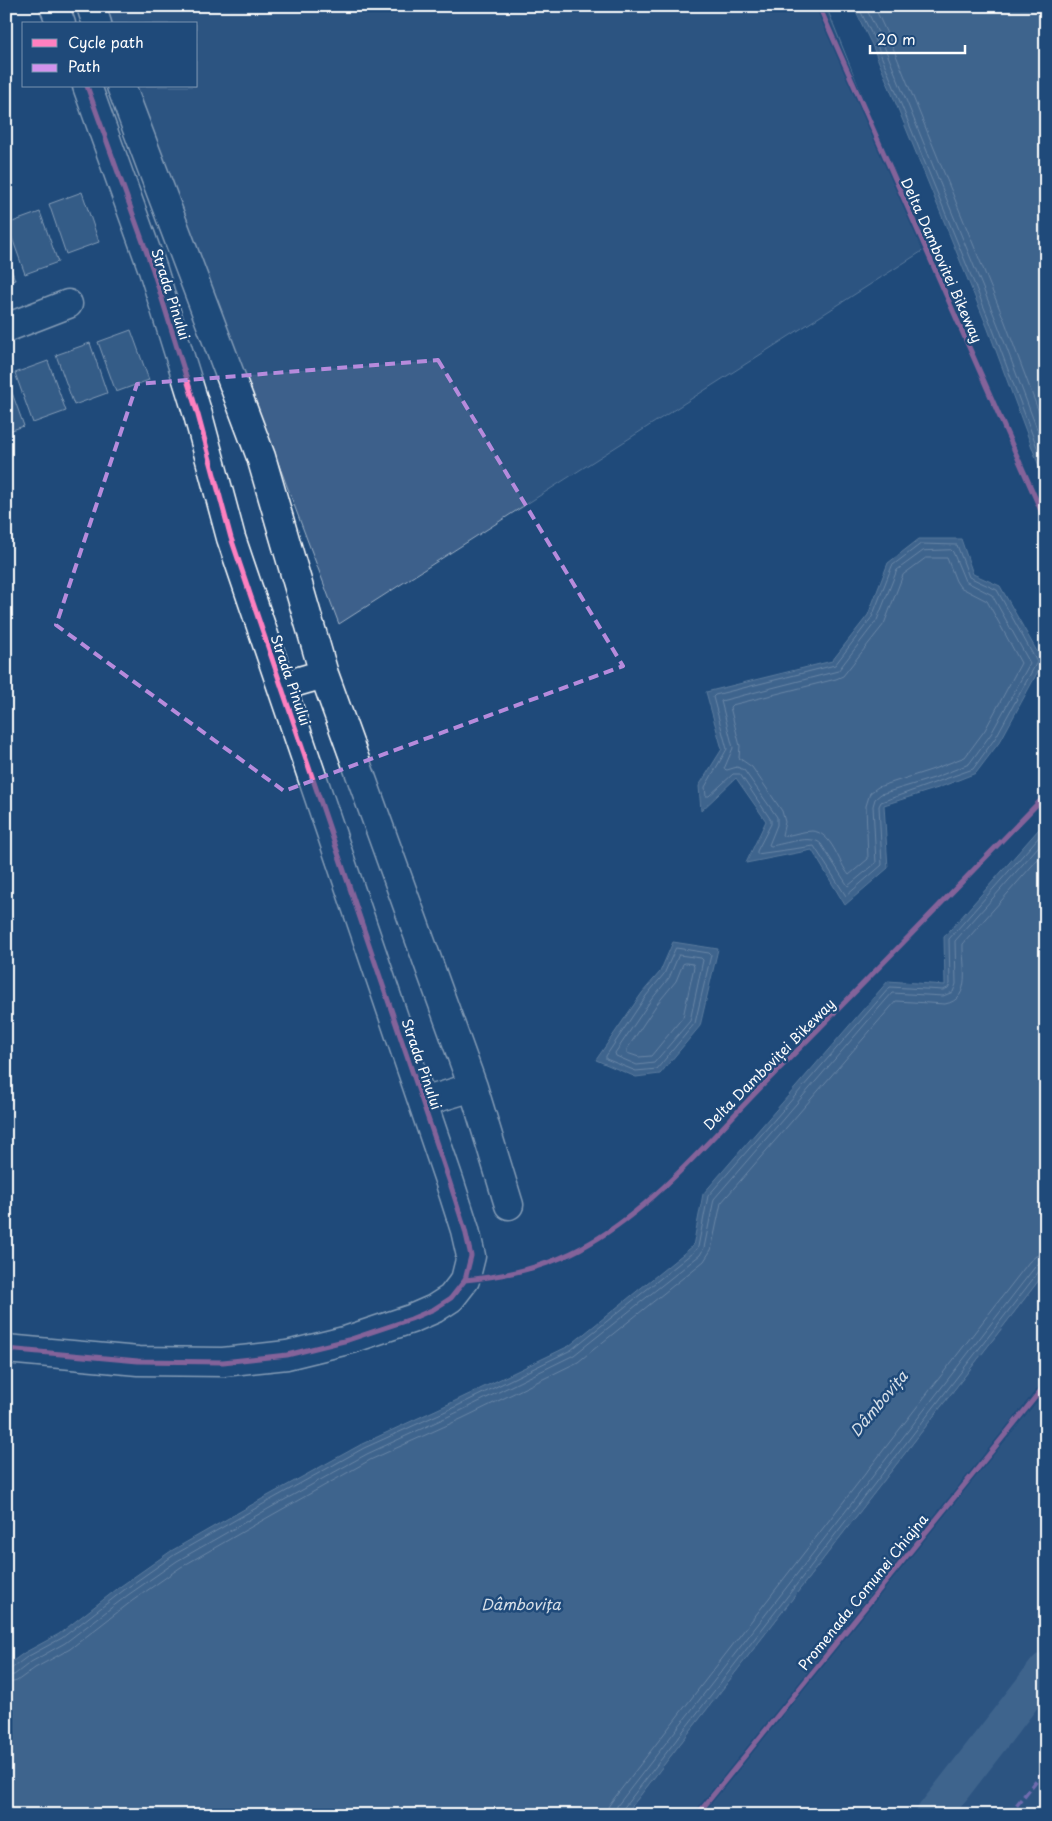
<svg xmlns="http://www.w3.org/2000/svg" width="1052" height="1821" font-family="'Playpen Sans',sans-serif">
	<rect width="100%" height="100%" fill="#1f4a7a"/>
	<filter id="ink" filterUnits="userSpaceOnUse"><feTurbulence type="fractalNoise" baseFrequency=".02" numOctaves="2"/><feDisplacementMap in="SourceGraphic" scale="10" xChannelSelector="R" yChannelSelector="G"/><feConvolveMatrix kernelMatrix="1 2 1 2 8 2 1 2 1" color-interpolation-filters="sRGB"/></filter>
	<g filter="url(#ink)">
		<!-- green -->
		<path fill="#3c618b" stroke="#9eb0c5" d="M106,6H826L924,250L339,624L136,86H196V24H113Z
			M1046,1271V1815H625Z"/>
		<!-- water -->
		<path fill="#6583a4" stroke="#a3b5c8" d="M853,6H1046V485L988,329L872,45Z
			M919,539H961L973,574L1000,586L1043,662L1001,740L976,773L938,788L884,805L888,868L845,905L812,850L746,863L766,821L736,778L701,811L699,786L722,749L706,692L832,661L868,615L888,563Z
			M1046,821V1271L625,1815H6V1666L24,1653L59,1634L121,1586L171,1551L262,1499L362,1444L455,1401L569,1346L693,1246L703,1194L888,981L945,985L944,937Z
			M673,942L718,949L700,1026L660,1074L636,1077L596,1060L642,993L660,972Z"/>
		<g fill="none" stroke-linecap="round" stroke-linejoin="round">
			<!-- shore -->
			<path stroke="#c1cddb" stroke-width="1" d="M858,6L876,43L992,327L1046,471
				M865,6L882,41L998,325L1046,453
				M874,6L889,38L1005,322L1046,431
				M921,544L957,545L969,577L997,590L1037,662L996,737L973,769L881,802L879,806L882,865L846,896L814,846L757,854V851L771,824V820L740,774H733L709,796H706L705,787L727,749L713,697L715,695L835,665L872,617L892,566Z
				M951,550L953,552L965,581L992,595L1030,663L991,734L969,764L934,778L881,794L875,799L873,806L876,863L848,886L821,844C812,834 784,844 771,846L769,845L777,825V817L744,770L737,767L727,770L724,769L733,748L721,701L838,671L877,620L897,570L923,551Z
				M926,558H947L956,581L960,587L987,601L1021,663L985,730L965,757L931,770L878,787L870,793L866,806L868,859L849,875C838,862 832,832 812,831C803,831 793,835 784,836L782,835L785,822L782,811L752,767L739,758L740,746L730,707L732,705L836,679L843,676L884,624L903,575Z
				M676,948L709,953L711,955L695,1023L657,1069L636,1071L606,1059V1056L646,996L664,974Z
				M679,955L701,958L703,960L690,1021L654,1063L637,1065L616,1056L615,1053L651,1000L669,978Z
				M686,963L693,964L694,967L683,1017L651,1056L639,1057L627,1053V1049L657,1004L676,981L683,964Z
				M6,1670L11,1669L27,1657L62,1638L124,1590L174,1555L265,1503L364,1448L457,1406L571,1350L696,1250L698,1247L708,1196L890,987L943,990L948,988L950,984L949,939L1046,829
				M6,1676L14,1675L31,1662L65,1643L128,1595L177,1561L268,1509L367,1454L460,1411L574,1355L700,1255L704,1248L714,1199L892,993L943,996L953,992L956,984L955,941L1046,838
				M6,1684L17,1681L35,1668L70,1649L132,1601L181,1567L272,1515L370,1460L463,1418L578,1362L704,1261L711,1250L721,1203L896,1001L945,1004C973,999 962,964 963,944L1046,850
				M607,1815L608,1807L612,1801L1029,1262L1036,1256L1046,1254
				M615,1815L617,1806L1035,1267L1040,1262H1046
				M621,1815L622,1810L1040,1270L1046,1268"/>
			<!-- canal -->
			<path stroke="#6583a4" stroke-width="34" d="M933,1815L1046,1669"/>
		</g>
		<!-- building -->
		<path fill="#507197" stroke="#fff" d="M82,192L99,242L66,254L49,204Z
			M40,212L58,262L25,274L7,224Z
			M6,255L15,280L6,283Z
			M131,330L149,380L116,392L98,342Z
			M90,343L107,393L74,405L56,355Z
			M48,361L66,411L33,423L15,373Z
			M6,376L24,426L6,432Z"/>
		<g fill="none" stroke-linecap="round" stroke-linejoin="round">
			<!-- minor casing -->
			<g stroke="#fff" stroke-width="31">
				<path id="minor" d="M54,6L61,24
					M91,6L97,24
					M121,86L261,457L324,674L473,1087L509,1205
					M6,328L68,304
					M282,686L324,674
					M423,1102L473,1087
					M6,1349L138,1361L223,1362L287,1355L348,1340L411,1319L434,1309L451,1298L465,1280L471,1256L465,1230L449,1180L231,538L198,415L153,270L87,86"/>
			</g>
			<!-- minor -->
			<use href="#minor" stroke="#1f4a7a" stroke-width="28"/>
			<!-- quiet -->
			<path stroke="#d193ec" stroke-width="4" stroke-dasharray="8 4" stroke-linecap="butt" d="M1009,1815L1046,1768"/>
			<!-- cycleway casing -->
			<g stroke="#1f4a7a" stroke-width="8">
				<path id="cycleway" d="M819,6L1046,522
					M465,1280C509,1276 552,1266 590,1243C656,1205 711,1138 764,1084C859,989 952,892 1046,795
					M6,1349L138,1361L223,1362L287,1355L348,1340L411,1319L434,1309L451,1298L465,1280L471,1256L465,1230L449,1180L231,538L198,415L153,270L87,86
					M697,1815L1046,1384"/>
			</g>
			<!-- cycleway -->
			<use href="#cycleway" stroke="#ff80c0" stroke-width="5"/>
		</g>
	</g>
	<!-- marked area -->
	<path d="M0 0H1052V1821H0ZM438,360L623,666L284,791L56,625L137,384Z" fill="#1f4a7a" fill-opacity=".55" fill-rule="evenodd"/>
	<path fill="none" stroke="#b68bdc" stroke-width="4" stroke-dasharray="10 6" stroke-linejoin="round" d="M438,360L623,666L284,791L56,625L137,384Z"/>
	<g text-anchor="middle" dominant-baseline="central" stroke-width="5" stroke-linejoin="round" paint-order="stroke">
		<!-- street labels -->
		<g font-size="14" fill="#fff" stroke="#1f4a7a">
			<text transform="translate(942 260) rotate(66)">Delta Dambovitei Bikeway</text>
			<text transform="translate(171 294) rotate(72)">Strada Pinului</text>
			<text transform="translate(291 680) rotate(71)">Strada Pinului</text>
			<text transform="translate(422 1064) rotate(71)">Strada Pinului</text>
			<text transform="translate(769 1064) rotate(-45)">Delta Damboviței Bikeway</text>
			<text transform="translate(863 1592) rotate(-51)">Promenada Comunei Chiajna</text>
		</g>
		<!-- water labels -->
		<g font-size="15" font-style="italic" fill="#d8e0e8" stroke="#1f4a7a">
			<text transform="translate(878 1403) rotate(-50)">Dâmbovița</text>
			<text x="521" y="1603">Dâmbovița</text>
		</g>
	</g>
	<!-- margin -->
	<rect width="1052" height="1821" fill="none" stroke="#1f4a7a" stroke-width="25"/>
	<rect x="12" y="12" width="1027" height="1796" fill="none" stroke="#fff" stroke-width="2" filter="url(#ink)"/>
	<!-- legend -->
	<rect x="22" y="22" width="175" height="65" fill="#1f4a7a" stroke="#7992af"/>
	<rect x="32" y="39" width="25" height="8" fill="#ff80c0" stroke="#7992af"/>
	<text x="68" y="48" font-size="15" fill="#ffffff">Cycle path</text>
	<rect x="32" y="64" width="25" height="8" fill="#d193ec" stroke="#7992af"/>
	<text x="68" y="72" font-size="15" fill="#ffffff">Path</text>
	<!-- scale -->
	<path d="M870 45v8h95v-8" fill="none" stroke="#ffffff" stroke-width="2.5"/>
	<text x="877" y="45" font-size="15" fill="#ffffff" stroke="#1f4a7a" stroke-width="4" paint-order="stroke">20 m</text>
</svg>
